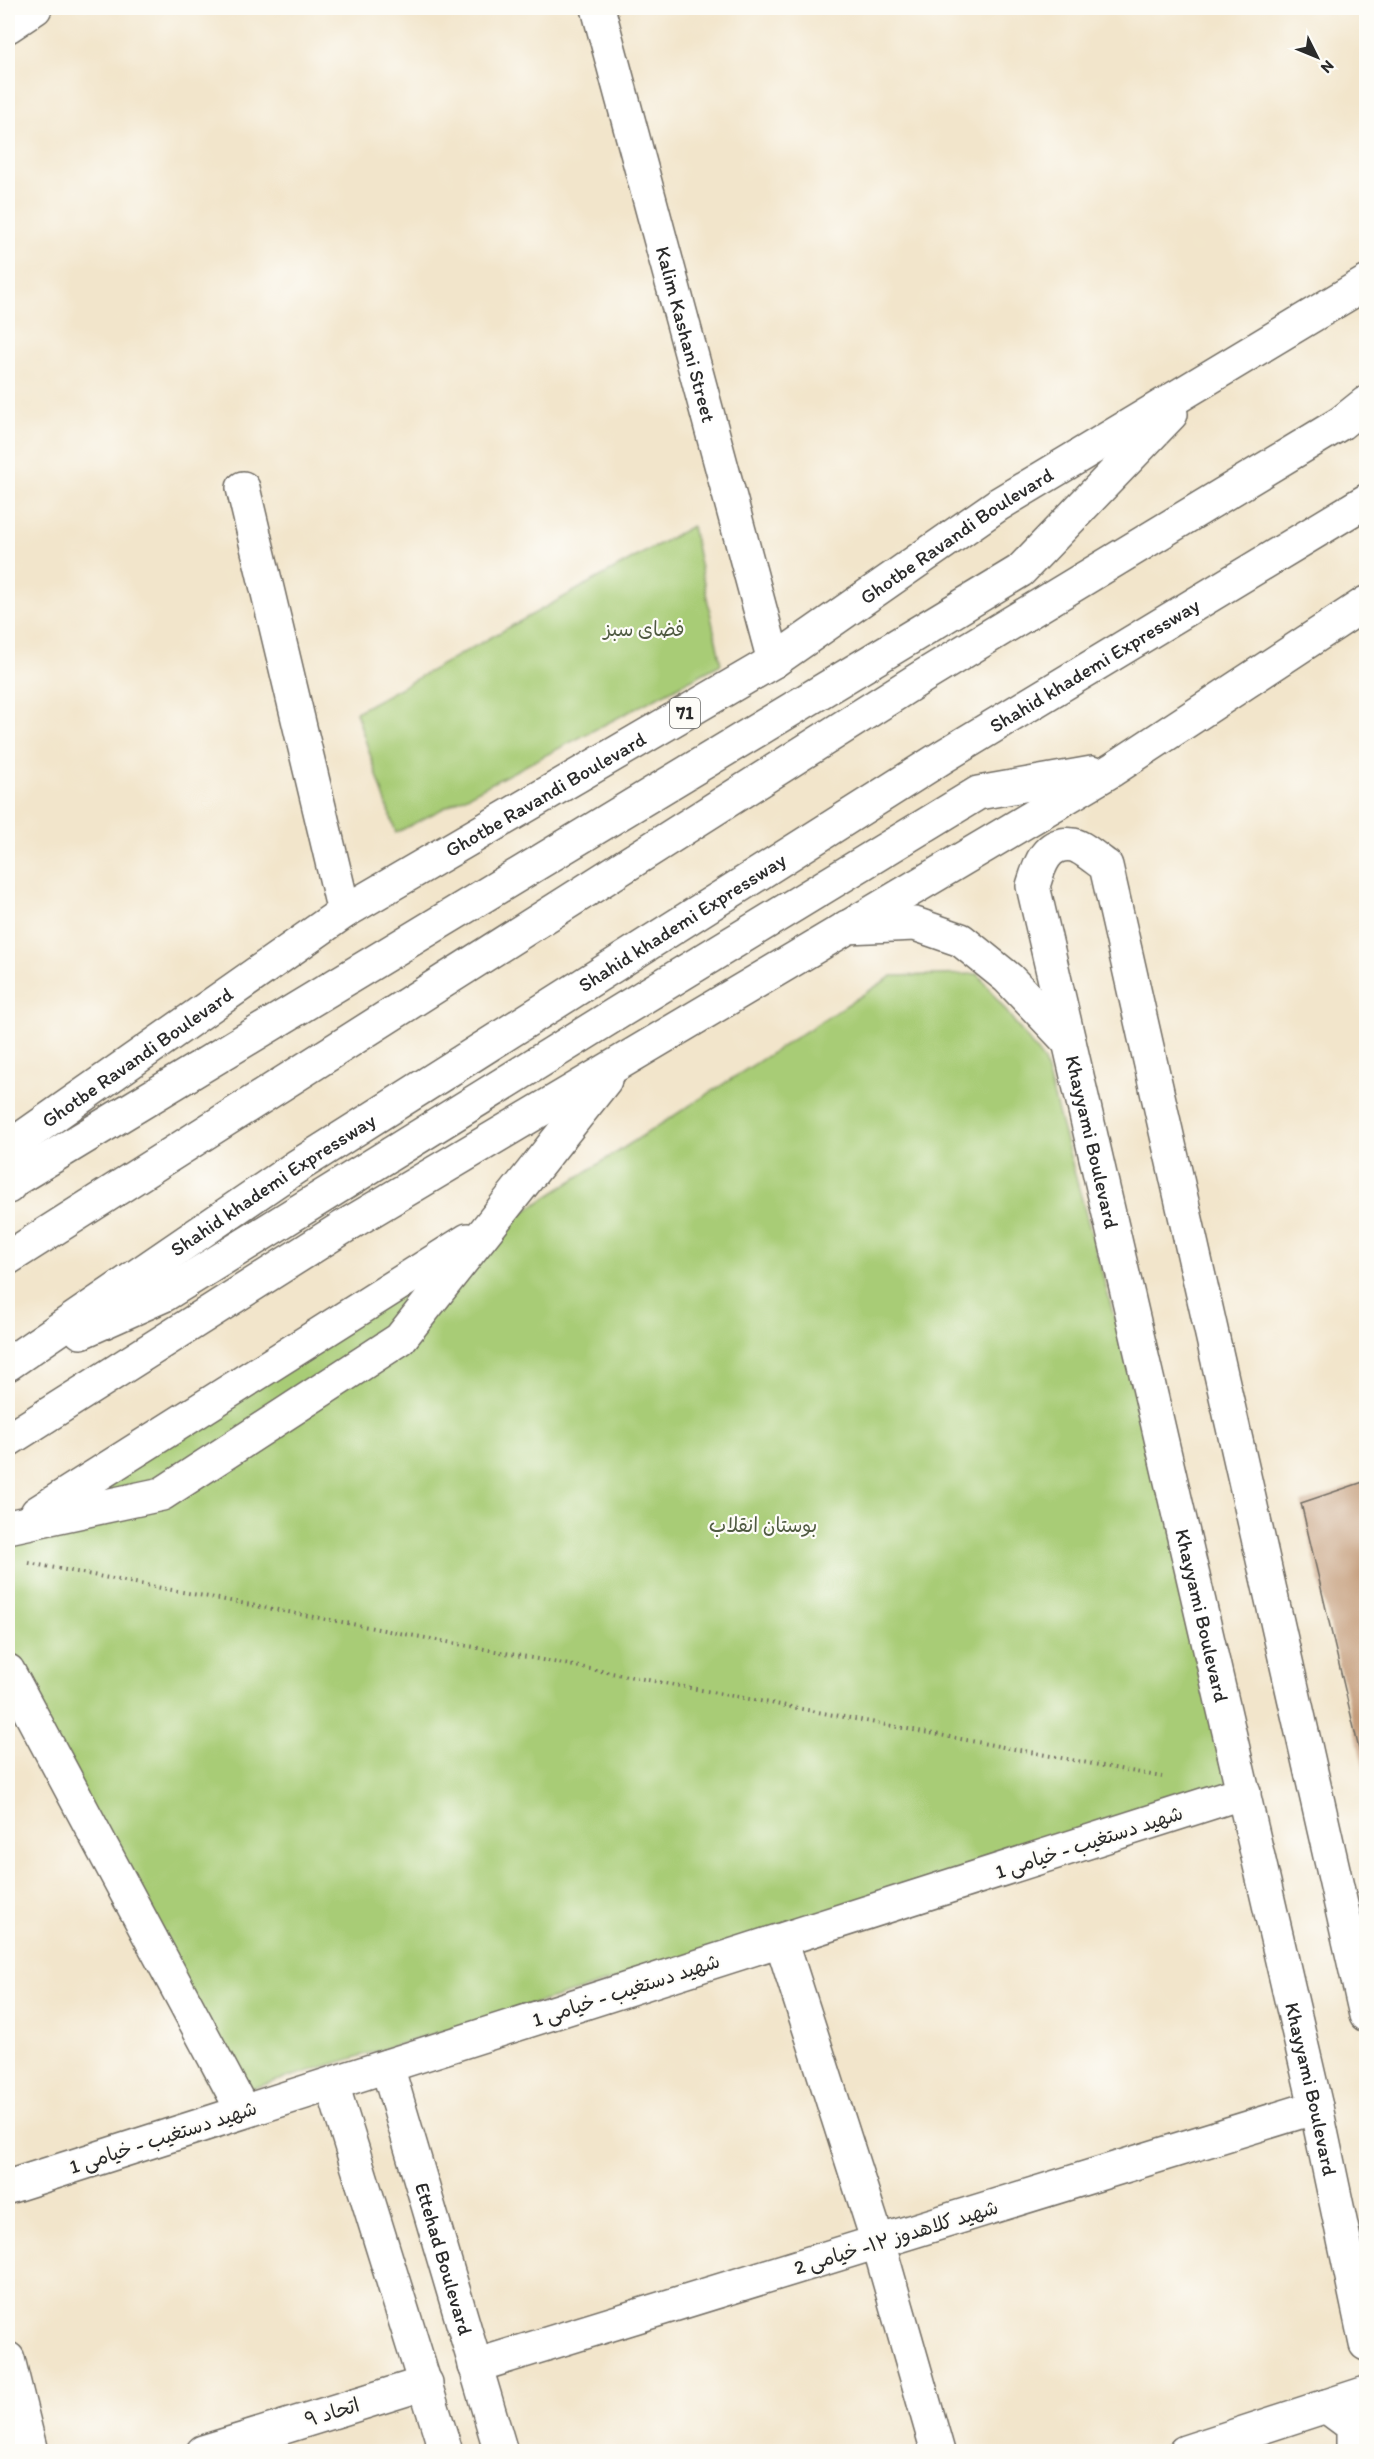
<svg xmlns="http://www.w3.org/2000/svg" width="1374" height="2459" font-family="Itim,'Playpen Sans Arabic',sans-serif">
	<rect width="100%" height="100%" fill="#fdfcf7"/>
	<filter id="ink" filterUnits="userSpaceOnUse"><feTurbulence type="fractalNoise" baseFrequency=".0167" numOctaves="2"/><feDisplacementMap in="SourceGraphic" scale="12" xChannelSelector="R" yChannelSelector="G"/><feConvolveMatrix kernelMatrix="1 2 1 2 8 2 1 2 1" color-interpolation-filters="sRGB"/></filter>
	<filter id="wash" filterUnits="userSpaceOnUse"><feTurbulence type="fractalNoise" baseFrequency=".008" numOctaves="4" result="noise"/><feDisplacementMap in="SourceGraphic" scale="24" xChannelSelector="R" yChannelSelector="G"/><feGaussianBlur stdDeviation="1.35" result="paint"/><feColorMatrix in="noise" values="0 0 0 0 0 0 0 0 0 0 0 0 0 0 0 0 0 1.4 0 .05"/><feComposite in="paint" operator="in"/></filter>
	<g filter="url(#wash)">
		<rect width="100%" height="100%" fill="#f2e5cb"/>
		<!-- green -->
		<path fill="#a8cc76" stroke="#6a7c50" stroke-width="1.5" d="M692,526L721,664L396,833L356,712Z
			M978,974L1044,1061L1244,1792L216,2099L8,1675V1542L892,976Z"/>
		<g id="blocks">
			<!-- building -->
			<path fill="#c49d7c" d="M1366,1481V1779L1301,1503Z"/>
		</g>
	</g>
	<g filter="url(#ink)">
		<use href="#blocks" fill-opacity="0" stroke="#716c63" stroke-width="1.5"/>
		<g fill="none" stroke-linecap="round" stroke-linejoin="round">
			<!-- minor casing -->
			<g stroke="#716c63" stroke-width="36">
				<path id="minor" d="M8,26L35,8
					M243,488L344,912
					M8,1671L243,2111
					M781,1940L878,2242L938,2452
					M8,2187L1244,1792
					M8,2359L31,2452
					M475,2366L1316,2107
					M203,2452L426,2383"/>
			</g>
			<!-- tertiary casing -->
			<g stroke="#716c63" stroke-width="36">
				<g id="tertiary">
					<path id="s1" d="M598,8L774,661"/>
					<path d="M847,927L915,924L961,940L1008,978L1069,1042"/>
					<path id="s2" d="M1366,2015L1106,866C1097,860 1083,847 1073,845C1046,841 1039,866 1033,886L1316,2107L1366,2344"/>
					<path id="s3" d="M387,2066L501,2452"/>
					<path d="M332,2084L446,2452"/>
					<path d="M1326,2406L1353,2426V2452"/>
					<path d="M1185,2452L1366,2393"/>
				</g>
			</g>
			<!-- trunk casing -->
			<g stroke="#716c63" stroke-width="36">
				<g id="trunk">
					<path id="s4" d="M8,1148L344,912L774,661L999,504L1366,283"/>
					<path d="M8,1187L14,1180L1020,571L1171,414"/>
					<path d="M8,1258L922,677L1341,423L1366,403"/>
					<path d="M81,1332L164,1295L619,1012L978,793L1092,773"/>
					<path id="s5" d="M8,1364L296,1167L944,756L1366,501"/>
					<path d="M8,1440L342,1228L1112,770L1366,603"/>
					<path d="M37,1513L468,1240"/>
					<path d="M8,1527L162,1494L400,1339L605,1080"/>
				</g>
			</g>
			<!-- path -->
			<path stroke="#716c63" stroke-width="4" stroke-dasharray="1.5 4.5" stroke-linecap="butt" d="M29,1563L1162,1777"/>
			<!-- minor -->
			<use href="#minor" stroke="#fff" stroke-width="33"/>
			<!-- tertiary -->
			<use href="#tertiary" stroke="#fff" stroke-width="33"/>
			<!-- trunk -->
			<use href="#trunk" stroke="#fff" stroke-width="33"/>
		</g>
	</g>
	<g text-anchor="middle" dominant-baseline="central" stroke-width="4.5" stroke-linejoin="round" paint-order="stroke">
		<!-- shield labels -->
		<rect fill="#fdfcf7" stroke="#6a6a68" stroke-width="1.5" x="670" y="698" width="30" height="30" rx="4.5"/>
		<g font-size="18" font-weight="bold" fill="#2b2b2b">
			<text x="685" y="713">71</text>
		</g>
		<!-- street labels -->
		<g font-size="20" fill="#2b2b2b" stroke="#fdfcf7">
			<text stroke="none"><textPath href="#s1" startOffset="338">Kalim Kashani Street</textPath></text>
			<text stroke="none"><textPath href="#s4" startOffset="1130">Ghotbe Ravandi Boulevard</textPath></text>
			<text stroke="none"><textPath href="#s5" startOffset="1292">Shahid khademi Expressway</textPath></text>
			<text stroke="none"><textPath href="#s4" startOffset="644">Ghotbe Ravandi Boulevard</textPath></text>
			<text stroke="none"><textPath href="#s5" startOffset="806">Shahid khademi Expressway</textPath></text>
			<text stroke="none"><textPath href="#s4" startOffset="158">Ghotbe Ravandi Boulevard</textPath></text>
			<text stroke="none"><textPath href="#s2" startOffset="1544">Khayyami Boulevard</textPath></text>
			<text stroke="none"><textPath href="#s5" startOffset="320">Shahid khademi Expressway</textPath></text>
			<text stroke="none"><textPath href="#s2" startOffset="2030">Khayyami Boulevard</textPath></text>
			<text transform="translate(1089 1842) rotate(-18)">شهید دستغیب - خیامی 1</text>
			<text transform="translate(626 1990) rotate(-18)">شهید دستغیب - خیامی 1</text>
			<text stroke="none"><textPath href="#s2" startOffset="2516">Khayyami Boulevard</textPath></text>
			<text transform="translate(163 2137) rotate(-18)">شهید دستغیب - خیامی 1</text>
			<text transform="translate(896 2237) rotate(-17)">شهید کلاهدوز ۱۲- خیامی 2</text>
			<text stroke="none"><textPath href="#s3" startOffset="201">Ettehad Boulevard</textPath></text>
			<text transform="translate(332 2412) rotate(-17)">اتحاد ۹</text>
		</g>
		<!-- park labels -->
		<g font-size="20" fill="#505b42" stroke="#fdfcf7">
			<text x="644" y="629">فضای سبز</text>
			<text x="763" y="1525">بوستان انقلاب</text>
		</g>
	</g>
	<!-- margin -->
	<rect width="1374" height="2459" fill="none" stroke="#fdfcf7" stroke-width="30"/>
	<!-- north arrow -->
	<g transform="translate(1317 57) rotate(133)" stroke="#fdfcf7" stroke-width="4.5" paint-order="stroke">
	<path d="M0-4.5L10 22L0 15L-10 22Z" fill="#2b2b2b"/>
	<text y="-9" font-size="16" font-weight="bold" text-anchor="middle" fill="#2b2b2b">N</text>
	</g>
</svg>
